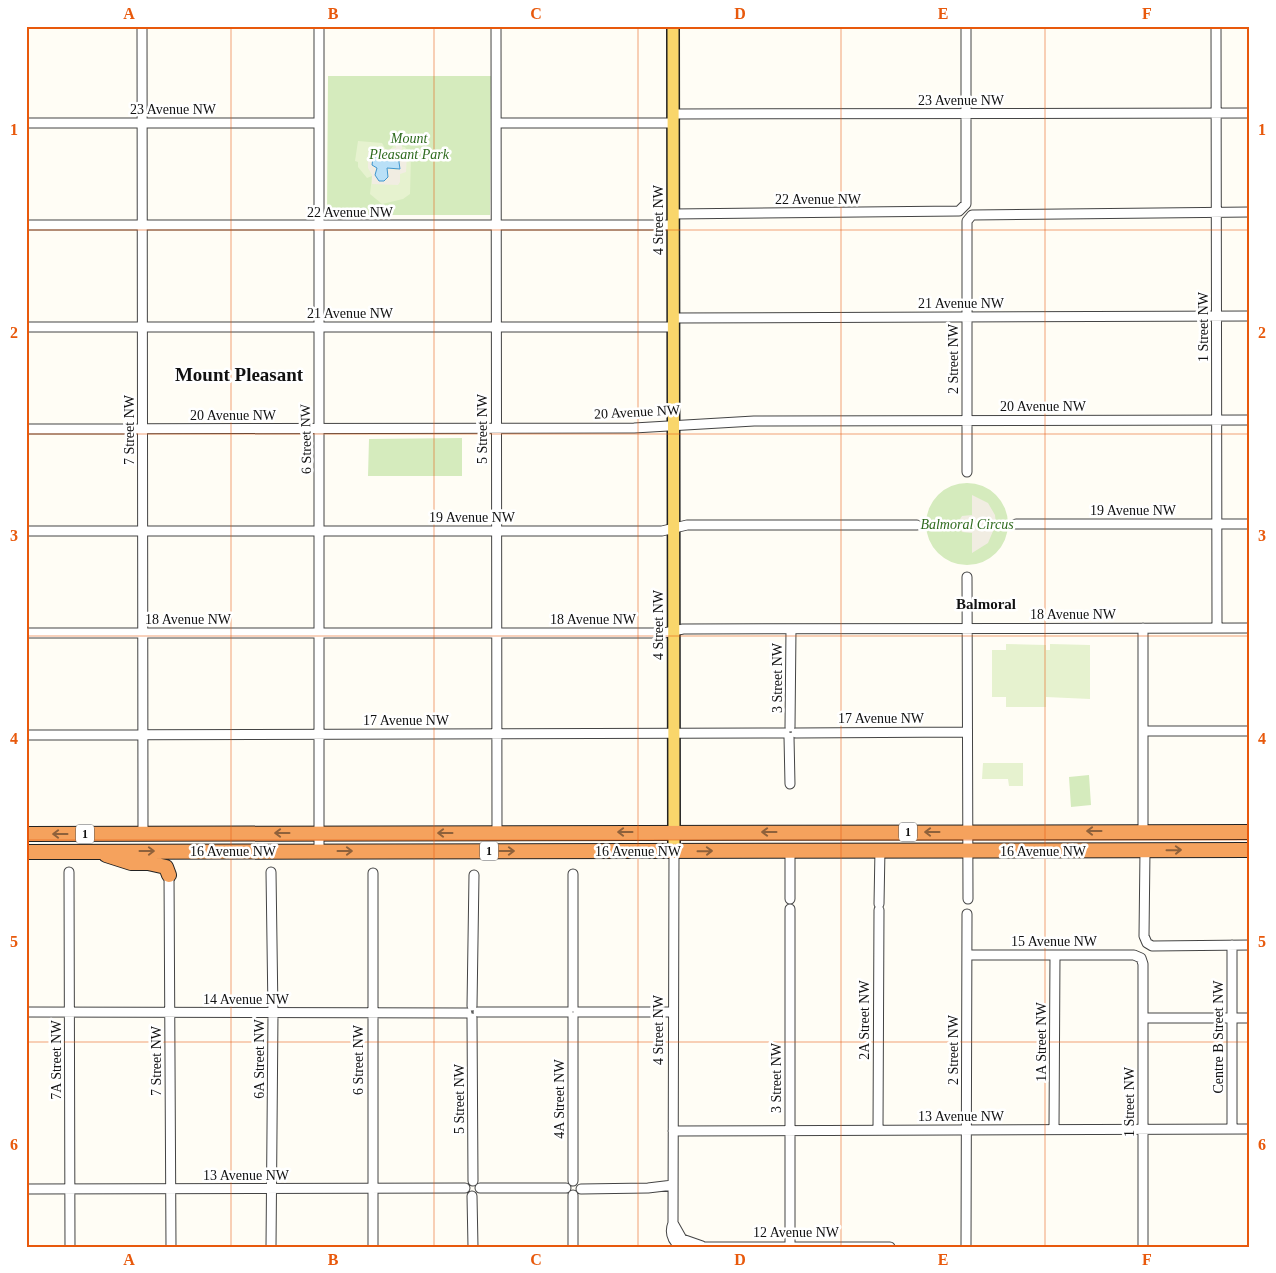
<svg xmlns="http://www.w3.org/2000/svg" width="1276" height="1273" font-family="Georgia,serif">
	<rect width="100%" height="100%" fill="#fffdf5"/>
	<!-- green -->
	<path fill="#d5ebbd" d="M328,76H491L490,215H327Z
		M462,438V476H368L369,439Z
		M926 524a41 41 0 1 1 82 0a41 41 0 1 1-82 0Z
		M1089,775L1091,805L1071,807L1069,777Z"/>
	<!-- pitch -->
	<path fill="#e6f2cf" d="M358,141L382,143L386,150H390L394,145L405,147L411,156L410,194L403,199L382,204L370,194L372,176L367,178L358,167V162L355,161Z
		M1006,644L1046,645V650H1050V644L1090,645V699L1046,697V707H1006V697H992V650H1006Z
		M983,763H1023V786H1009L1008,779H982Z"/>
	<!-- plaza -->
	<path fill="#f1ede2" fill-rule="evenodd" d="M396,145L402,146V150L407,154L406,172L400,174V182L398,185L372,184V175L368,168V152H385V150L396,148ZM394,152L397,170L386,168L388,175L384,181L375,175L377,168L372,163L380,156L386,157Z
		M972,495L988,503L995,515L996,524L988,543L972,553V533L962,532L957,524L962,516L972,515Z"/>
	<!-- water -->
	<path fill="#b9e0f7" stroke="#3f96cf" d="M395,152L398,155L400,169L387,168L388,177L384,181H379L375,175L377,168L372,165L373,158L386,157Z"/>
	<g fill="none" stroke-linecap="round" stroke-linejoin="round">
		<!-- minor casing -->
		<g stroke="#444" stroke-width="11">
			<path id="minor" d="M142,26L143,833
				M496,26L497,833
				M1216,26L1217,628
				M673,114L1250,113
				M26,123H319
				M497,123H673
				M673,214L959,211L966,204V26
				M26,225H673
				M673,318L1250,316
				M26,327H673
				M26,429L634,428L754,421L1250,420
				M967,472V221L972,215L1250,212
				M1016,524H1250
				M26,531H662L687,525H917
				M967,577L968,899
				M1143,628V831
				M26,633H664L683,629L1250,628
				M790,727L791,629
				M1143,731H1250
				M796,733L967,732
				M26,735L785,733
				M789,737L790,784
				M319,851V26
				M674,851L673,1223C669,1233 672,1240 680,1247
				M1145,851L1144,936L1147,943L1152,946L1250,945
				M69,872L70,1247
				M271,872L273,1013L271,1247
				M169,875L171,1247
				M790,899V850
				M879,904L880,849
				M967,955H1134L1141,958L1143,964V1247
				M472,1006L474,875
				M573,1007V874
				M26,1012L467,1013
				M478,1012H568
				M578,1012H673
				M573,1017V1181
				M472,1018L473,1181
				M1143,1018H1250
				M1054,1129L1055,955
				M1232,1129V945
				M878,1130L879,910
				M673,1131L1250,1129
				M480,1188H566
				M26,1189L465,1188
				M581,1189L648,1188L673,1185
				M472,1196L473,1247
				M673,1223L682,1239L702,1246
				M373,1247V873
				M573,1247V1195
				M699,1247H890
				M790,1247V909
				M966,1247L967,914"/>
		</g>
		<!-- major casing -->
		<g stroke="#222" stroke-width="14">
			<path id="major" d="M673,26L674,851"/>
		</g>
		<!-- highway casing -->
		<g stroke="#222" stroke-width="16">
			<path id="highway" d="M26,834L1250,832
				M26,852L1250,850
				M106,855L131,863H148L166,867L169,875"/>
		</g>
		<!-- minor -->
		<use href="#minor" stroke="#fff" stroke-width="9"/>
		<!-- major -->
		<use href="#major" stroke="#f9d66b" stroke-width="11"/>
		<!-- highway -->
		<use href="#highway" stroke="#f5a25d" stroke-width="14"/>
	</g>
	<!-- one-way arrows -->
	<defs><path id="oneway-shaft" d="M-6 0H5M1.5-3L5.5 0L1.5 3" fill="none" stroke-width="1.6" stroke-linecap="round" stroke-linejoin="round" transform="scale(1.25)"/></defs>
	<g stroke="#8e613b">
		<use href="#oneway-shaft" transform="translate(1094 831) rotate(180)"/>
		<use href="#oneway-shaft" transform="translate(625 832) rotate(180)"/>
		<use href="#oneway-shaft" transform="translate(769 832) rotate(180)"/>
		<use href="#oneway-shaft" transform="translate(932 832) rotate(180)"/>
		<use href="#oneway-shaft" transform="translate(282 833) rotate(180)"/>
		<use href="#oneway-shaft" transform="translate(445 833) rotate(180)"/>
		<use href="#oneway-shaft" transform="translate(60 834) rotate(180)"/>
		<use href="#oneway-shaft" transform="translate(1174 850) rotate(-1)"/>
		<use href="#oneway-shaft" transform="translate(147 851)"/>
		<use href="#oneway-shaft" transform="translate(345 851)"/>
		<use href="#oneway-shaft" transform="translate(507 851)"/>
		<use href="#oneway-shaft" transform="translate(705 851) rotate(-1)"/>
	</g>
	<!-- grid -->
	<path fill="none" stroke="#e8590c" stroke-width="1" stroke-opacity="0.55" d="M231,26V1247M434,26V1247M638,26V1247M841,26V1247M1045,26V1247M26,230H1250M26,434H1250M26,636H1250M26,840H1250M26,1042H1250"/>
	<g text-anchor="middle" dominant-baseline="central" stroke-width="5" stroke-linejoin="round" paint-order="stroke">
		<!-- shield labels -->
		<g fill="#fff" stroke="#585858" stroke-width="1">
			<rect x="899" y="822.5" width="18" height="19" rx="4"/>
			<rect x="76" y="824.5" width="18" height="19" rx="4"/>
			<rect x="480" y="841.5" width="18" height="19" rx="4"/>
		</g>
		<g font-size="12" font-weight="bold" fill="#111">
			<text x="908" y="832">1</text>
			<text x="85" y="834">1</text>
			<text x="489" y="851">1</text>
		</g>
		<!-- street labels -->
		<g font-size="14" fill="#111" stroke="#fff">
			<text x="961" y="100">23 Avenue NW</text>
			<text x="173" y="109">23 Avenue NW</text>
			<text x="818" y="199">22 Avenue NW</text>
			<text x="350" y="212">22 Avenue NW</text>
			<text transform="translate(658 220) rotate(-90)">4 Street NW</text>
			<text x="961" y="303">21 Avenue NW</text>
			<text x="350" y="313">21 Avenue NW</text>
			<text transform="translate(1203 327) rotate(-90)">1 Street NW</text>
			<text transform="translate(953 359) rotate(-90)">2 Street NW</text>
			<text x="1043" y="406">20 Avenue NW</text>
			<text transform="translate(637 412) rotate(-3)">20 Avenue NW</text>
			<text x="233" y="415">20 Avenue NW</text>
			<text transform="translate(482 429) rotate(-90)">5 Street NW</text>
			<text transform="translate(129 430) rotate(-90)">7 Street NW</text>
			<text transform="translate(306 439) rotate(-91)">6 Street NW</text>
			<text x="1133" y="510">19 Avenue NW</text>
			<text x="472" y="517">19 Avenue NW</text>
			<text x="1073" y="614">18 Avenue NW</text>
			<text x="188" y="619">18 Avenue NW</text>
			<text x="593" y="619">18 Avenue NW</text>
			<text transform="translate(658 625) rotate(-90)">4 Street NW</text>
			<text transform="translate(777 678) rotate(-90)">3 Street NW</text>
			<text x="881" y="718">17 Avenue NW</text>
			<text x="406" y="720">17 Avenue NW</text>
			<text x="233" y="851">16 Avenue NW</text>
			<text x="638" y="851">16 Avenue NW</text>
			<text x="1043" y="851">16 Avenue NW</text>
			<text x="1054" y="941">15 Avenue NW</text>
			<text x="246" y="999">14 Avenue NW</text>
			<text transform="translate(864 1020) rotate(-90)">2A Street NW</text>
			<text transform="translate(658 1030) rotate(-90)">4 Street NW</text>
			<text transform="translate(1218 1037) rotate(-90)">Centre B Street NW</text>
			<text transform="translate(1041 1042) rotate(-90)">1A Street NW</text>
			<text transform="translate(953 1050) rotate(-90)">2 Street NW</text>
			<text transform="translate(259 1059) rotate(-90)">6A Street NW</text>
			<text transform="translate(56 1060) rotate(-90)">7A Street NW</text>
			<text transform="translate(358 1060) rotate(-90)">6 Street NW</text>
			<text transform="translate(156 1061) rotate(-90)">7 Street NW</text>
			<text transform="translate(776 1078) rotate(-90)">3 Street NW</text>
			<text transform="translate(459 1099) rotate(-90)">5 Street NW</text>
			<text transform="translate(559 1099) rotate(-90)">4A Street NW</text>
			<text transform="translate(1129 1102) rotate(-90)">1 Street NW</text>
			<text x="961" y="1116">13 Avenue NW</text>
			<text x="246" y="1175">13 Avenue NW</text>
			<text x="796" y="1232">12 Avenue NW</text>
		</g>
		<!-- park labels -->
		<g font-size="14" font-style="italic" fill="#2f6b1f" stroke="#fff">
			<text x="409" y="138">Mount<tspan x="409" dy="16">Pleasant Park</tspan></text>
			<text x="967" y="524">Balmoral Circus</text>
		</g>
		<!-- neighbourhood labels -->
		<g font-size="15" font-weight="bold" fill="#111" stroke="#fff">
			<text x="986" y="604">Balmoral</text>
		</g>
		<!-- district labels -->
		<g font-size="19" font-weight="bold" fill="#111" stroke="#fff">
			<text x="239" y="374">Mount Pleasant</text>
		</g>
	</g>
	<!-- border -->
	<rect width="1276" height="1273" fill="none" stroke="#ffffff" stroke-width="55"/>
	<rect x="28" y="28" width="1220" height="1218" fill="none" stroke="#e8590c" stroke-width="2"/>
	<g font-size="16" text-anchor="middle" font-weight="bold" fill="#e8590c">
		<text x="129" y="19">A</text>
		<text x="333" y="19">B</text>
		<text x="536" y="19">C</text>
		<text x="740" y="19">D</text>
		<text x="943" y="19">E</text>
		<text x="1147" y="19">F</text>
		<text x="14" y="135">1</text>
		<text x="1262" y="135">1</text>
		<text x="14" y="338">2</text>
		<text x="1262" y="338">2</text>
		<text x="14" y="541">3</text>
		<text x="1262" y="541">3</text>
		<text x="14" y="744">4</text>
		<text x="1262" y="744">4</text>
		<text x="14" y="947">5</text>
		<text x="1262" y="947">5</text>
		<text x="14" y="1150">6</text>
		<text x="1262" y="1150">6</text>
		<text x="129" y="1265">A</text>
		<text x="333" y="1265">B</text>
		<text x="536" y="1265">C</text>
		<text x="740" y="1265">D</text>
		<text x="943" y="1265">E</text>
		<text x="1147" y="1265">F</text>
	</g>
</svg>
